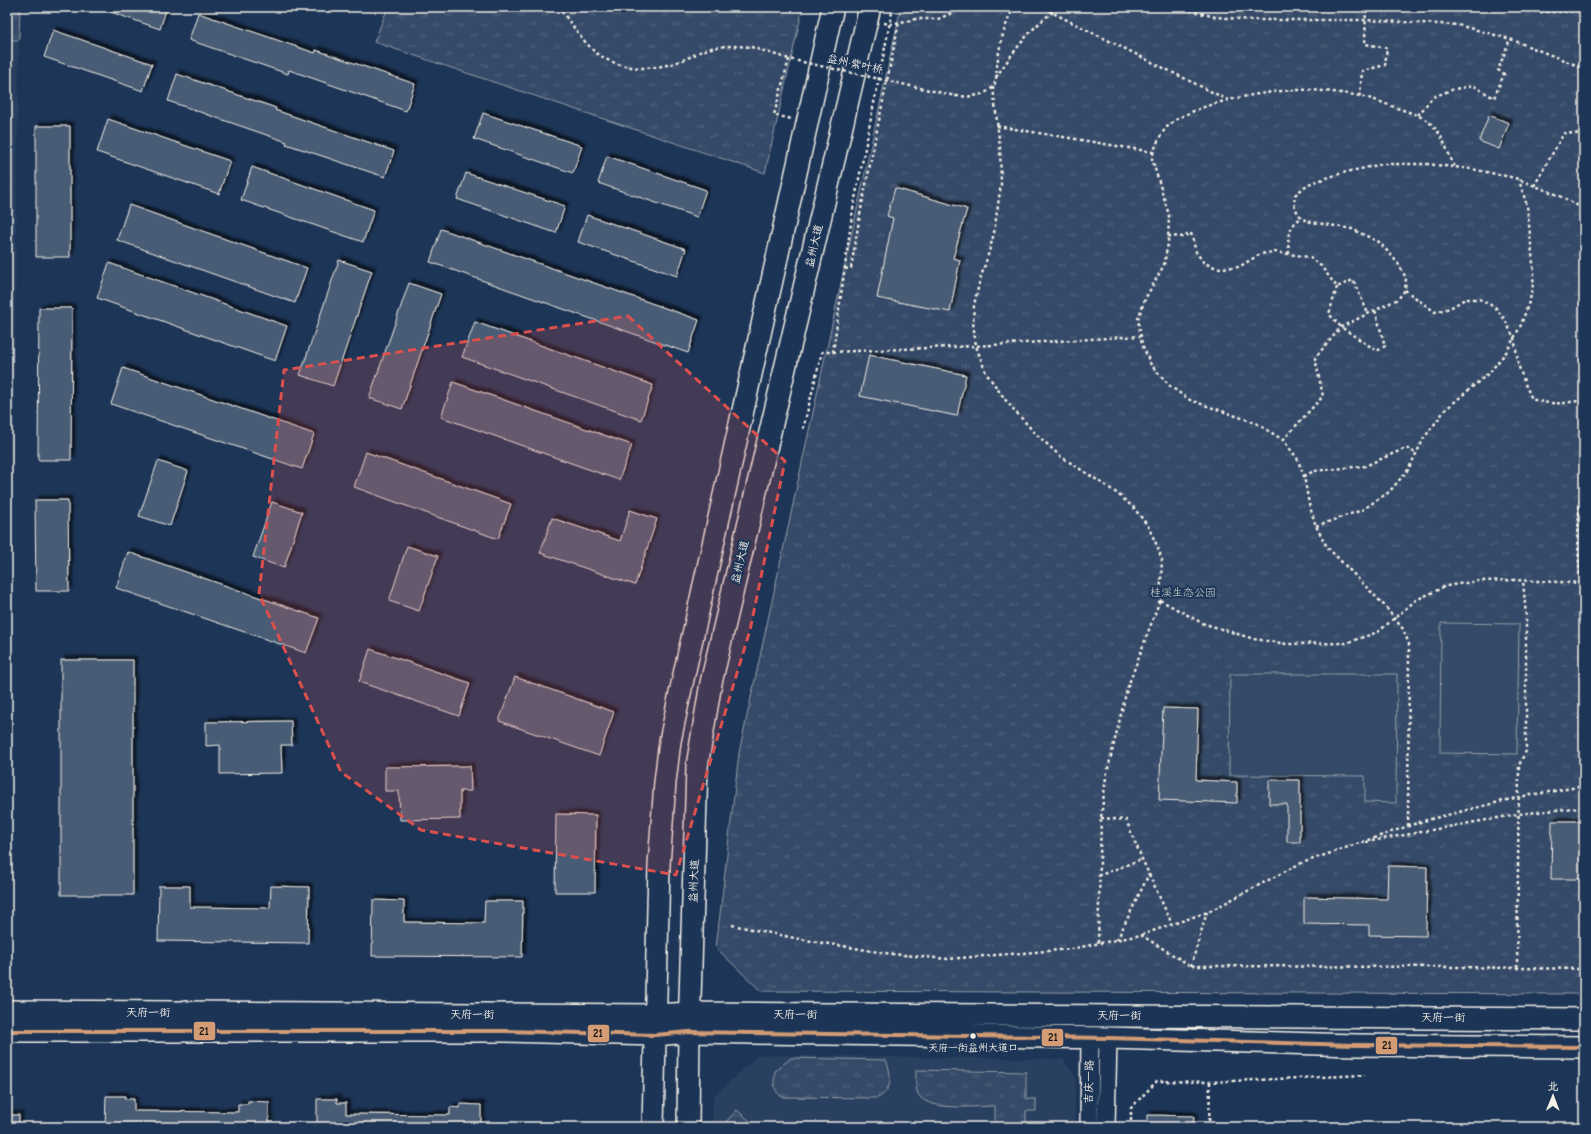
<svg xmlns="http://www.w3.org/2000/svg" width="1591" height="1134" font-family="'Comic Neue','LXGW WenKai TC',sans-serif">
	<defs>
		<pattern id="grass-tufts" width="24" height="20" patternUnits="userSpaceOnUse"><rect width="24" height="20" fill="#354a67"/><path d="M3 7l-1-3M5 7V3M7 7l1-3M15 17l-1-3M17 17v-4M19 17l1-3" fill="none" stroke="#53657d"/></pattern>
		<filter id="shadow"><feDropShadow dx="3.5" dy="-3.5" stdDeviation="1" flood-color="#0009"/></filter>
	</defs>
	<rect width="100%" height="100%" fill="#1d3557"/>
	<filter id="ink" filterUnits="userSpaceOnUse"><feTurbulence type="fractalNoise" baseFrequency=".025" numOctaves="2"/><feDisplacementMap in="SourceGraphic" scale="8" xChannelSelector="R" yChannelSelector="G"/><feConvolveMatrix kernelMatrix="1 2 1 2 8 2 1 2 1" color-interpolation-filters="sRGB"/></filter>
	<g filter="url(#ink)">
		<!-- built -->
		<path fill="#2a4060" d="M7,40H19L9,708H7Z
			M758,1055L1063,1059L1076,1077L1074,1127H712L713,1097Z"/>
		<!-- grass -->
		<path fill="url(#grass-tufts)" stroke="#949ea8" d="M7,7H20L19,40H7Z
			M379,7H803L765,173L374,42L387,10Z
			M901,7H1584V994L761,991L716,948L739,753Z
			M791,1058L886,1060C892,1075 893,1089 878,1098L783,1097C772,1091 774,1082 775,1071Z
			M916,1070L1026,1072V1099H1036V1111H1026V1127H995V1106C977,1106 922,1113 917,1091C915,1085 916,1076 916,1070Z
			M737,1110L751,1122V1127H721Z"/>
		<!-- pitch -->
		<path fill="#354a67" stroke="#949ea8" d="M1441,623L1519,624L1517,754L1440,753Z
			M1230,674H1397L1396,803L1365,802V776L1229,775Z"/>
		<!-- building -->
		<path fill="#485b74" stroke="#f4f1e8" filter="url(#shadow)" d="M102,7H167L160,29L102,9Z
			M198,13L315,53L316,50L415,84L406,111L289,70L288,74L189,40Z
			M53,30L152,64L143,91L44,57Z
			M177,74L276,108L275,110L394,151L385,177L286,144L287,142L168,101Z
			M483,113L582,146L573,173L474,139Z
			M1489,115L1509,123L1499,149L1479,141Z
			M108,119L230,161L219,194L97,152Z
			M36,126H70V257H36Z
			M607,156L706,190L697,217L598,183Z
			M252,167L374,210L363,242L241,200Z
			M466,173L565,206L556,233L457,199Z
			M895,188L967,209L953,258L960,260L950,312L877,298L893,218L887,216Z
			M129,205L307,268L295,303L117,240Z
			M587,215L686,249L677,276L578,242Z
			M441,229L699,320L688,353L430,262Z
			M339,260L372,271L333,386L300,375Z
			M109,263L287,326L275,361L97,298Z
			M409,283L441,294L402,409L369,398Z
			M39,308H72L71,460H38Z
			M475,322L653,385L641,420L462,357Z
			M869,355L966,375L957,416L860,396Z
			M123,368L314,434L302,469L111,404Z
			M453,382L632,445L619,480L441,417Z
			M366,452L511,504L498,539L354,487Z
			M158,461L188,471L170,526L139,516Z
			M35,500H68L69,591H36Z
			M272,502L302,512L284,568L253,557Z
			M630,510L657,519L635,585L540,553L552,518L620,541Z
			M407,546L438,556L419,611L389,601Z
			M128,552L319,618L306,653L116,588Z
			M370,649L470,683L459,716L359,682Z
			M61,660H133V895H61Z
			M515,677L614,712L599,756L499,721Z
			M1163,708L1198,709L1196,780L1237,782V803L1159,800Z
			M291,721L292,745H281L282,773L220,774V745L206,746V722Z
			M470,766L471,791H460V819L400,820L399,791H385V767Z
			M1269,780H1300V842H1287V804H1269Z
			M556,814L596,815L595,892H555Z
			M1552,821H1584V879H1551Z
			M1388,866L1427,867L1426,936L1369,935V925L1304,924V897L1387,899Z
			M159,886H190V907L270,908L271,886L309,887L308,943L158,941Z
			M373,900L404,901V922L484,923L485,901H523L522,957L372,956Z
			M106,1096H125V1099H134V1111L238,1112V1104H248V1101L269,1102V1127H122V1126H105Z
			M317,1099H337V1103H346V1114L450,1115V1107L460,1108V1104L481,1105V1127H317Z
			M7,1115H19V1127H7Z
			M1147,1115L1194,1116L1193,1127H1147Z"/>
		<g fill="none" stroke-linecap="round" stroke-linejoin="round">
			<!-- minor casing -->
			<g stroke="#f4f1e8" stroke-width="20">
				<path id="minor" d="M1089,1127L1090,1038
					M1106,1127L1108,1038"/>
			</g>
			<!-- major casing -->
			<g stroke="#f4f1e8" stroke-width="24">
				<path id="major" d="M7,1011L656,1015L690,1013L1584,1019
					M7,1031H505L655,1035L689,1032L1108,1038L1356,1045L1584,1047
					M653,1127L659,865L665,782L670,741L683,679L833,7
					M688,1127L689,1032L697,766L711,683L870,7"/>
			</g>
			<!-- path -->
			<path stroke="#f4f1e8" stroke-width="2.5" stroke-dasharray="3 3" stroke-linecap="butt" d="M558,7C569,20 581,39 593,50C617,71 651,72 680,61C690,58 698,52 708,49C722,45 737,46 751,47
				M1044,7L1051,12L1228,100
				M1178,7L1215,17L1253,20H1365L1458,25L1510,39L1576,65L1584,69
				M1474,7L1539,12L1584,11
				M884,23L890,24L916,19H938L966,7
				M789,59L774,115L792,119
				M996,77C1013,53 1035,20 1062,7
				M993,87L1000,147L1001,184L994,233L989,252L980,280L974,305L973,323L976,346L986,373L1007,402L1034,432L1060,456L1114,491L1133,507L1148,526L1158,548L1162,560L1160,600L1127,689L1106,777L1101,818L1098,944
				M956,96C968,97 982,97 992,88C997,83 996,74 997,67C999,46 1004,26 1014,7
				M1360,96L1362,71L1385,65L1387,48L1365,44L1366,7
				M1418,115L1433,97L1454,89L1474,86L1494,98L1504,74L1498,70L1510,39
				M997,126L1153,152
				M1534,186L1564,133L1584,134
				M1168,236L1183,237L1191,233L1196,252L1204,263L1217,268L1239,267L1260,254L1275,252L1309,257L1321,266L1337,287L1353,280L1368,313
				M1289,254C1288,236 1286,229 1302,217
				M845,269L851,268L861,209L899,22
				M1337,287L1329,314L1341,327L1377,351L1385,346L1375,310
				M1405,290L1435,312L1450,308L1465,299H1479L1495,307L1505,320L1514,338L1519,367L1525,384L1532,399C1553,406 1563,403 1584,400
				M833,352L976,346L1141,336
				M803,429L822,352H833L853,209L893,7
				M1283,440L1323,396L1315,358L1341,327L1398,299L1405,290L1406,278L1398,263L1379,242L1352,229L1306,221L1298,214L1294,204L1295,195L1308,184L1342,173L1383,164H1427L1472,169L1515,178L1558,195L1584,209
				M1304,476L1314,471L1365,466L1406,448L1416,453
				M1584,476C1574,523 1579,571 1584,617
				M1316,526L1362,510L1389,492L1408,470L1424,438L1445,410L1490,372L1507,351L1521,325L1532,293L1534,273L1527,206L1519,180
				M1160,600L1202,623L1254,639L1287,644L1346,643L1378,632L1416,600L1446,586L1478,581L1515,580L1581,583
				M1101,818L1126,820L1142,859L1172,924
				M1408,826L1409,644L1403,629L1383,604L1327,547L1316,526L1309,504L1304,476L1297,458L1283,440L1256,423L1190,400L1171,387L1151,365L1142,344L1138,319L1145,299L1164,265L1168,243L1169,215L1152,159C1153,150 1161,133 1167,127C1192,102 1277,88 1312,90C1327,91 1344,93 1360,96C1372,98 1385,104 1397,108C1408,112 1421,115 1430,123C1443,134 1447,152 1455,167
				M1366,842L1519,814L1584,807
				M1098,876L1142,859
				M732,925L799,939L891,954L948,959L1071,949L1141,935L1208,912L1299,864L1423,821L1519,797L1584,786
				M1141,935L1191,966L1453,967L1584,969
				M1117,940L1149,874
				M1191,966L1207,912
				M1517,968L1519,765L1526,751V617L1523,580
				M1131,1127V1108L1157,1081L1210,1082L1365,1075
				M1209,1127L1210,1082"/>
			<!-- minor -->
			<use href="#minor" stroke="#1d3557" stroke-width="17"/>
			<!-- major -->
			<use href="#major" stroke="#1d3557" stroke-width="21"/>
			<!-- path-bridge -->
			<path stroke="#f4f1e8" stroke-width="2.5" stroke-dasharray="3 3" stroke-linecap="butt" d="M751,47L789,59L956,96"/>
			<!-- bus-1 casing -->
			<g stroke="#1d3557" stroke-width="7">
				<path id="bus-1" d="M7,1031H505L655,1035L689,1032L1108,1038L1356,1045L1584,1047"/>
			</g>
			<!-- bus-1 -->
			<use href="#bus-1" stroke="#d39c74" stroke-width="4"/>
		</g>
	</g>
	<!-- marked area -->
	<path fill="#dc504e" fill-opacity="0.2" stroke="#dc504e" stroke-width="3" stroke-dasharray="8 5" stroke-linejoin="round" d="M628,316L785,461L750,630L676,875L421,830L341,772L259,594L284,370Z"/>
	<!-- markers -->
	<circle fill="#f4f1e8" stroke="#1d3557" stroke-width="1.5" cx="973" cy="1036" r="3.5"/>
	<g text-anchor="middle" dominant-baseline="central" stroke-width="4" stroke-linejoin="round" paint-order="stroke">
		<!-- bus labels -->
		<g font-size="10" fill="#f4f1e8" stroke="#1d3557">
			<text x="973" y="1048">天府一街益州大道口</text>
		</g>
		<!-- street labels -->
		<g font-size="11" fill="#f4f1e8" stroke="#1d3557">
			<text transform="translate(855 64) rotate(12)">益州·紫叶桥</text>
			<text transform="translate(814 246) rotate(-77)">益州大道</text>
			<text transform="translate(740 562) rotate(-77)">益州大道</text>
			<text transform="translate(694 881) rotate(-88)">益州大道</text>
			<text x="148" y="1012">天府一街</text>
			<text x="472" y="1014">天府一街</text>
			<text x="795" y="1014">天府一街</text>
			<text x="1119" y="1015">天府一街</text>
			<text x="1443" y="1017">天府一街</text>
			<text transform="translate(1089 1082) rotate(-89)">吉庆一路</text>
		</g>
		<!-- park labels -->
		<g font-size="11" fill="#bbbfc1" stroke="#1d3557">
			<text x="1183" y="592">桂溪生态公园</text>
		</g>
	</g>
	<g stroke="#1d3557" stroke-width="1.5">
		<rect x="193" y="1021" width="23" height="20" rx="4" fill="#d39c74"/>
		<rect x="587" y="1024" width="23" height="19" rx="4" fill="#d39c74"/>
		<rect x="1041" y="1028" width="23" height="19" rx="4" fill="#d39c74"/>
		<rect x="1375" y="1036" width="23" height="19" rx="4" fill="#d39c74"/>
	</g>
	<g font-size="11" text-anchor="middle" font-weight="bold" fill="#111">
		<text x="204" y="1035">21</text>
		<text x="598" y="1037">21</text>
		<text x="1053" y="1041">21</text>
		<text x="1387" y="1049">21</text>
	</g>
	<!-- margin -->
	<rect width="1591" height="1134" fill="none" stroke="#1d3557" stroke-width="24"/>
	<rect x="12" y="12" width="1567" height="1110" fill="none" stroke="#f4f1e8" stroke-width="1.5" filter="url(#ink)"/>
	<!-- north arrow -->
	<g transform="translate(1553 1096) rotate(1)" stroke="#1d3557" stroke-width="3" paint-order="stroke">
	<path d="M0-3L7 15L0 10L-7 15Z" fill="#f4f1e8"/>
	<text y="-6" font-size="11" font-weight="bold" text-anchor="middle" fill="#f4f1e8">北</text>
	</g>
</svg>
